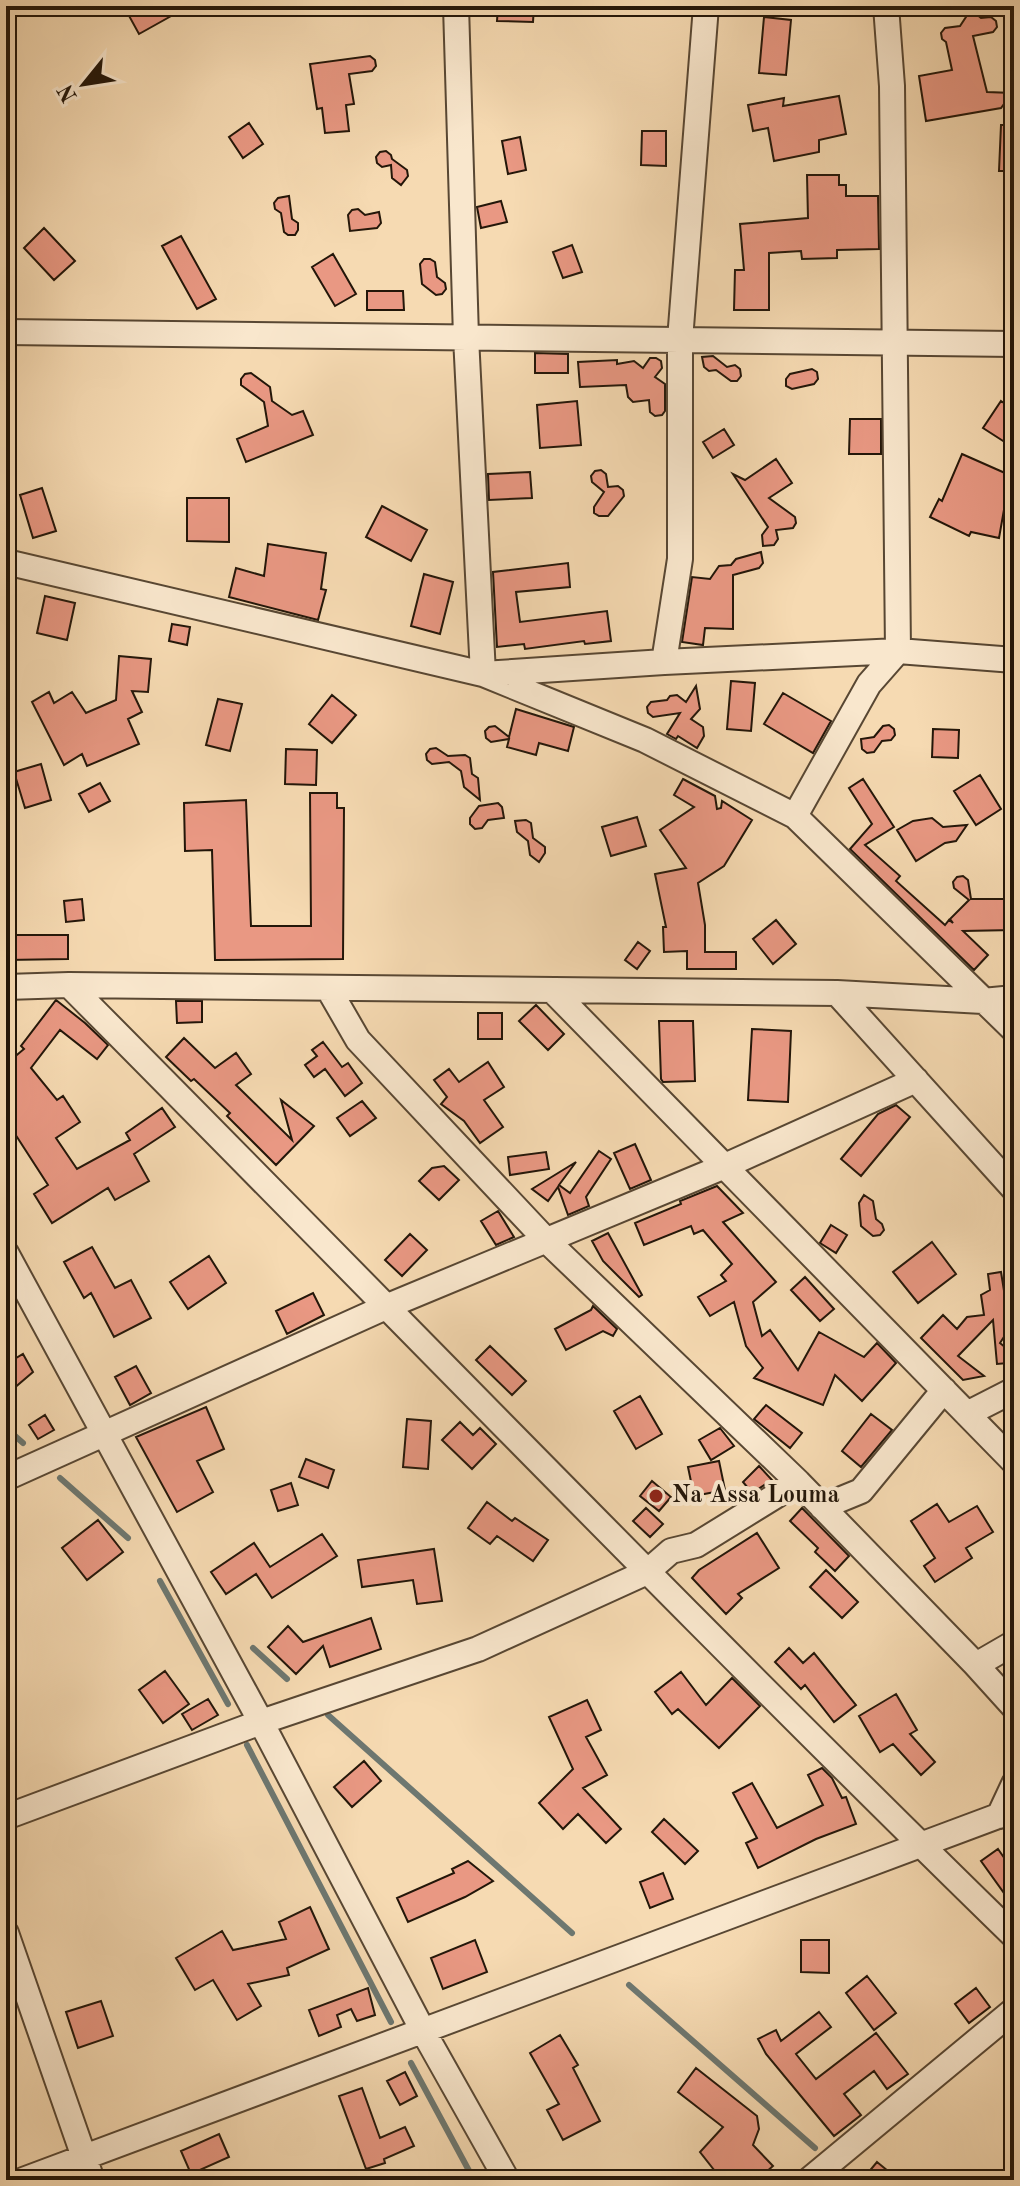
<svg xmlns="http://www.w3.org/2000/svg" width="1020" height="2186" font-family="'Old Standard TT',serif">
	<rect width="100%" height="100%" fill="#f6dab2"/>
	<filter id="stains"><feTurbulence type="fractalNoise" baseFrequency=".0025" numOctaves="4"/><feColorMatrix values="0 0 0 0 .2 0 0 0 0 .09 0 0 0 0 .02 0 0 0 .5 -.17"/></filter>
	<radialGradient id="worn" r=".72"><stop offset=".6" stop-color="#630" stop-opacity="0"/><stop offset="1" stop-color="#630" stop-opacity=".3"/></radialGradient>
	<g fill="none" stroke-linecap="round" stroke-linejoin="round">
		<!-- stream -->
		<path stroke="#6d7770" stroke-width="6" d="M6,1428L23,1443
			M60,1478L128,1538
			M160,1581L228,1704
			M253,1648L287,1679
			M328,1715L572,1933
			M247,1745L391,2022
			M629,1985L815,2148
			M411,2063L474,2180
			M855,2179L856,2180"/>
	</g>
	<!-- building -->
	<path fill="#e99883" stroke="#231609" stroke-width="2" d="M143,6H189L139,34L128,14Z
		M498,6H534L533,22L497,21Z
		M975,13L981,18L991,17L996,21L997,27L993,32L973,36L987,92L1012,93L1001,108L926,121L919,76L952,70L946,42L942,39L941,33L945,28L960,26L968,14Z
		M764,17L791,20L786,75L759,73Z
		M370,56L375,60L376,66L372,71L349,74L354,104L346,105L349,131L325,133L322,108L317,109L310,64Z
		M839,96L846,134L819,140V152L774,161L768,128L753,131L748,105L784,98L783,106Z
		M249,123L263,144L243,158L229,137Z
		M1001,125H1014V171H999Z
		M642,131H666V166L641,165Z
		M520,137L526,170L508,174L502,141Z
		M386,151L391,155L392,159L407,170L408,176L401,185L392,178L391,165L382,167L377,163L376,157L380,152Z
		M807,175H839V185H846V196H878L879,249L837,250V258L802,259L801,251L769,253V310H734L735,270H744L740,224L808,218Z
		M289,196L292,219L298,223V230L295,235H288L284,232L281,213L275,209L274,203L278,198Z
		M501,201L507,222L481,228L477,207Z
		M358,209L365,215L379,212L381,223L377,228L350,231L348,215L352,210Z
		M44,228L75,261L54,280L24,248Z
		M181,236L216,299L197,309L162,246Z
		M572,245L582,272L563,278L553,252Z
		M333,254L356,294L335,306L312,267Z
		M424,259H430L435,262L437,277L445,283L446,289L442,294L436,295L422,284L420,264Z
		M367,291H403L404,310H367Z
		M535,353L568,354V373H535Z
		M713,356L727,367L735,365L740,369L741,376L737,381H731L716,370L709,371L704,367L702,357Z
		M650,358H656L661,361L662,368L655,377L665,384V411L662,415L655,416L650,412L649,400L633,402L628,397L626,385L580,387L578,362L617,360V364L634,361L643,368Z
		M812,369L817,372L818,379L814,384L792,389L786,386V379L790,374Z
		M251,373L270,387L272,401L292,415L303,411L313,435L246,462L237,439L268,426L264,402L241,385V379L245,374Z
		M577,401L581,445L540,448L537,405Z
		M1001,401L1014,410V448L983,428Z
		M850,419H881V454H849Z
		M724,429L734,445L713,458L703,442Z
		M962,454L1014,477V508L1005,504L999,538L971,532L969,536L930,517L939,499L942,501Z
		M776,459L792,483L769,498L795,517L796,523L793,528L776,530L778,539L774,545L763,546L762,535L768,527L733,474L745,480Z
		M601,470L606,474L608,487L618,486L623,490L624,496L608,516H599L594,513V507L604,492L592,482L591,476L595,471Z
		M530,472L532,498L489,500L488,474Z
		M42,488L56,531L33,538L20,495Z
		M187,498H229V542L187,541Z
		M382,506L427,530L411,561L366,537Z
		M268,544L326,553L321,589L326,590L318,620L229,597L236,568L264,576Z
		M761,552L763,563L759,568L733,575V629L705,628L703,645L682,642L692,577L710,579L719,566L731,565L736,559Z
		M568,563L570,587L516,592L520,622L607,611L611,641L585,644L584,641L525,649L524,644L497,647L493,572Z
		M424,574L453,582L440,634L411,626Z
		M45,596L75,603L67,640L37,633Z
		M172,624L190,627L187,645L169,641Z
		M119,656L151,659L148,692L132,691L142,712L128,719L139,744L87,766L82,754L64,765L32,702L49,692L54,703L72,692L86,713L116,700Z
		M731,681L755,683L751,731L727,729Z
		M696,686L700,709L691,719L703,727L704,736L697,748L678,736L676,739L667,734L680,713L653,717L648,713L647,707L651,702L667,700L670,696L677,695L686,702Z
		M783,693L831,721L813,753L764,724Z
		M332,695L356,715L332,743L309,724Z
		M218,699L242,704L230,751L206,745Z
		M516,709L574,727L568,751L539,743L536,755L507,747L509,739L491,742L486,738L485,731L489,727L495,726L509,737Z
		M889,725L894,729L895,735L891,740L882,741L874,752L867,753L862,749L861,739L874,737L883,726Z
		M933,729L959,730L958,758L932,757Z
		M436,748L448,756L465,755L470,758L472,774L478,778L480,800L464,787L461,771L449,762L432,764L427,760L426,754L430,749Z
		M286,749L317,750L316,785L285,784Z
		M41,764L51,800L25,808L14,772Z
		M980,775L1001,809L976,825L954,791Z
		M683,779L715,796L717,809L721,808L722,801L752,820L724,866L698,883L705,925V952H736V969H687V951L664,952L663,927H666L655,874L686,868L660,830L694,807L674,795Z
		M863,779L894,827L865,845L900,876L896,881L945,925L949,920L953,923L950,919L969,900L954,888L953,882L957,877L963,876L968,880L971,899H1013L1014,930L963,931L988,955L974,970L850,849L872,824L849,788Z
		M100,783L110,801L89,812L79,794Z
		M310,793H337V808H344L343,959L215,960L212,850L185,851L184,803L246,800L251,926H311Z
		M498,803L502,807L504,818L488,820L482,828L475,829L470,824V818L479,806Z
		M637,817L646,846L611,856L602,827Z
		M932,818L943,827L967,825L956,841L945,843L916,861L897,830L913,821Z
		M526,820L531,823L533,838L545,847V853L539,862L530,855L528,841L517,832L515,821Z
		M82,899L84,920L66,922L64,901Z
		M776,920L796,944L773,964L753,939Z
		M6,935H68V959L6,960Z
		M638,942L650,951L637,969L625,960Z
		M56,1000L85,1023L108,1045L97,1059L60,1030L31,1068L57,1100L63,1096L80,1122L56,1138L77,1169L130,1140L126,1133L162,1108L175,1127L134,1154L149,1181L115,1200L108,1188L52,1223L34,1194L48,1185L6,1120V1064L24,1049L21,1046Z
		M176,1001H202V1022L177,1023Z
		M536,1005L564,1034L548,1050L519,1021Z
		M478,1013H502V1039H478Z
		M659,1021H693L695,1081L663,1082L661,1079Z
		M752,1029L791,1031L788,1102L748,1100Z
		M184,1038L215,1068L236,1053L251,1074L236,1085L292,1140L281,1100L314,1126L276,1165L227,1116L230,1113L194,1079L191,1081L166,1057Z
		M323,1042L342,1067L348,1063L362,1083L345,1096L325,1069L314,1077L305,1065L317,1056L312,1050Z
		M488,1062L504,1087L484,1100L503,1127L480,1143L464,1121L441,1104L447,1097L434,1080L449,1069L459,1082Z
		M362,1101L376,1118L350,1136L337,1118Z
		M896,1105L910,1117L861,1176L841,1159L878,1114Z
		M635,1144L651,1180L630,1189L614,1153Z
		M599,1151L611,1159L586,1197L589,1206L568,1215L558,1187L548,1201L532,1189L576,1162L559,1185L570,1193Z
		M546,1152L549,1169L510,1175L508,1157Z
		M444,1166L459,1180L439,1200L419,1181L432,1168Z
		M717,1186L743,1213L723,1222L776,1282L753,1302L762,1336L770,1330L798,1370L819,1332L864,1357L877,1343L896,1363L862,1401L835,1375L823,1405L754,1378L763,1368L746,1346L734,1302L710,1316L698,1297L726,1281L721,1275L732,1264L703,1230L694,1234L691,1226L644,1245L635,1223L681,1204L680,1201Z
		M864,1195L873,1201L876,1219L882,1224L884,1230L880,1235L873,1236L861,1226L859,1203Z
		M498,1211L514,1237L496,1245L481,1221Z
		M831,1225L847,1235L836,1253L820,1243Z
		M608,1233L642,1295L639,1297L603,1261L592,1241Z
		M410,1234L427,1250L402,1276L385,1260Z
		M932,1242L956,1274L918,1303L893,1272Z
		M92,1247L115,1288L131,1280L151,1318L114,1337L91,1293L84,1298L64,1262Z
		M209,1256L226,1283L188,1309L170,1282Z
		M1001,1272L1005,1297L1014,1296V1312L1007,1313L1009,1329L1000,1343L1011,1352L1012,1358L1008,1363L997,1364L993,1320L958,1356L984,1376L963,1380L921,1338L943,1315L957,1329L967,1317L984,1315L981,1295L990,1290L988,1274Z
		M805,1277L834,1309L820,1321L791,1290Z
		M313,1293L324,1315L287,1334L276,1311Z
		M593,1306L617,1329L613,1336L603,1331L566,1350L555,1329L591,1310Z
		M490,1346L526,1381L512,1395L476,1360Z
		M23,1354L33,1372L6,1395V1364Z
		M136,1366L151,1393L130,1405L115,1377Z
		M640,1396L662,1434L636,1449L614,1411Z
		M766,1405L802,1433L790,1448L754,1419Z
		M206,1407L224,1449L197,1461L213,1492L177,1512L136,1437Z
		M871,1414L892,1430L861,1467L842,1451Z
		M45,1415L54,1430L38,1439L29,1425Z
		M407,1419L431,1421L428,1469L403,1467Z
		M460,1422L473,1435L480,1428L496,1444L472,1469L442,1440Z
		M720,1428L734,1446L711,1460L699,1440Z
		M306,1459L334,1470L328,1488L299,1477Z
		M719,1461L725,1490L694,1496L688,1467Z
		M759,1466L772,1480L752,1493L743,1482Z
		M652,1481L671,1497L659,1511L640,1496Z
		M291,1483L298,1505L278,1511L271,1490Z
		M487,1502L512,1521L515,1518L548,1540L533,1561L497,1536L490,1544L468,1528Z
		M937,1504L949,1522L977,1506L993,1532L966,1548L972,1558L935,1582L924,1566L935,1558L911,1521Z
		M646,1508L663,1524L650,1537L633,1521Z
		M802,1508L849,1556L835,1571L815,1552L818,1548L790,1521Z
		M98,1520L123,1552L87,1580L62,1548Z
		M757,1533L779,1568L738,1594L742,1598L726,1614L692,1578L699,1570Z
		M322,1534L337,1556L272,1598L256,1574L226,1594L211,1572L254,1543L270,1567Z
		M434,1549L442,1601L417,1604L413,1580L362,1587L358,1560Z
		M826,1570L858,1602L842,1618L810,1587Z
		M371,1618L381,1649L330,1667L323,1646L296,1674L268,1647L288,1626L303,1642Z
		M789,1648L803,1663L814,1653L856,1705L834,1722L805,1685L801,1689L775,1662Z
		M165,1671L189,1704L163,1723L139,1690Z
		M681,1672L706,1705L732,1678L760,1706L719,1748L678,1709L672,1714L655,1692Z
		M896,1694L917,1730L910,1734L935,1762L921,1775L893,1744L880,1752L859,1716Z
		M208,1699L218,1715L192,1730L182,1714Z
		M587,1700L601,1730L586,1737L607,1775L583,1788L621,1829L606,1843L578,1814L563,1829L539,1803L573,1769L549,1717Z
		M364,1761L381,1781L352,1807L334,1787Z
		M822,1768L832,1778L842,1798L846,1797L856,1824L816,1839L758,1868L746,1843L757,1838L733,1793L752,1783L777,1828L823,1805L808,1775Z
		M664,1819L698,1851L685,1864L652,1832Z
		M998,1849L1014,1872V1886L1004,1893L981,1861Z
		M468,1861L493,1881L465,1897L408,1922L397,1898L454,1873L452,1869Z
		M663,1873L673,1899L650,1908L640,1882Z
		M310,1907L329,1949L287,1968L289,1975L248,1984L261,2006L237,2020L213,1980L195,1990L176,1958L222,1931L233,1950L286,1939L279,1922Z
		M475,1940L487,1972L443,1989L431,1958Z
		M801,1940H829V1973L801,1972Z
		M867,1976L896,2013L874,2030L846,1993Z
		M368,1988L375,2015L357,2021L351,2009L337,2015L341,2027L319,2036L309,2010Z
		M976,1988L990,2007L969,2023L955,2004Z
		M101,2001L113,2036L78,2048L66,2012Z
		M819,2012L831,2027L796,2054L816,2079L876,2033L908,2074L887,2089L874,2071L844,2094L861,2115L834,2136L766,2054L758,2039L776,2030L781,2041Z
		M560,2035L578,2065L573,2068L600,2121L563,2140L547,2110L559,2104L530,2053Z
		M696,2068L757,2116L759,2129L753,2145L773,2166L757,2180H722L700,2152L723,2127L678,2092Z
		M405,2072L417,2096L400,2105L387,2081Z
		M362,2088L380,2138L405,2127L414,2146L384,2159L385,2163L366,2169L339,2096Z
		M219,2134L229,2157L191,2174L181,2151Z
		M877,2162L899,2180H862Z"/>
	<g fill="none" stroke-linecap="round" stroke-linejoin="round">
		<!-- minor casing -->
		<g stroke="#584733" stroke-width="28">
			<path id="minor" d="M456,6L466,337L483,674L664,662L898,651L1014,660
				M6,332L1014,344
				M6,562L483,674L645,740L795,816L1014,1030
				M664,662L680,559V340L706,6
				M795,816L869,684L898,651L892,86L886,6
				M69,985C384,1302 694,1624 1014,1936
				M6,987L69,985L837,993L983,1001L1014,998
				M328,988L358,1040L546,1240L798,1482L976,1665
				M552,990L1014,1462
				M837,993L1014,1189
				M6,1253L261,1722L422,2029L507,2180
				M967,1414L1014,1390
				M6,1478L388,1306L725,1166L916,1080
				M822,1507L861,1491L944,1390
				M1014,1643L976,1665L1014,1707
				M999,1816L1014,1784
				M6,1817L261,1722L478,1649L647,1572L671,1551L696,1545L798,1482
				M6,1933L92,2180
				M23,2180L1014,1810
				M809,2180L1014,2010"/>
		</g>
		<!-- minor -->
		<use href="#minor" stroke="#f9e7cd" stroke-width="24"/>
	</g>
	<!-- markers -->
	<circle fill="#8f2418" stroke="#f9e7cd" stroke-width="3" cx="656" cy="1496" r="8"/>
	<g text-anchor="middle" dominant-baseline="central" stroke-width="8" stroke-linejoin="round" paint-order="stroke">
		<!-- poi labels -->
		<g font-size="24" font-weight="bold" fill="#231609" stroke="#f9e7cd" text-anchor="start">
			<text x="672" y="1496">Na Assa Louma</text>
		</g>
	</g>
	<!-- margin -->
	<rect width="1020" height="2186" fill="none" stroke="#f6dab2" stroke-width="32"/>
	<rect x="8" y="8" width="1004" height="2170" fill="none" stroke="#231609" stroke-width="4"/>
	<rect x="16" y="16" width="988" height="2154" fill="none" stroke="#231609" stroke-width="2"/>
	<!-- north arrow -->
	<g transform="translate(84 84) rotate(240)" stroke="#f9e7cd" stroke-width="6" paint-order="stroke">
	<path d="M0-6L14 30L0 20L-14 30Z" fill="#231609"/>
	<text y="-12" font-size="22" font-weight="bold" text-anchor="middle" fill="#231609">N</text>
	</g>
	<rect width="100%" height="100%" filter="url(#stains)"/>
	<rect width="100%" height="100%" fill="url(#worn)"/>
</svg>
